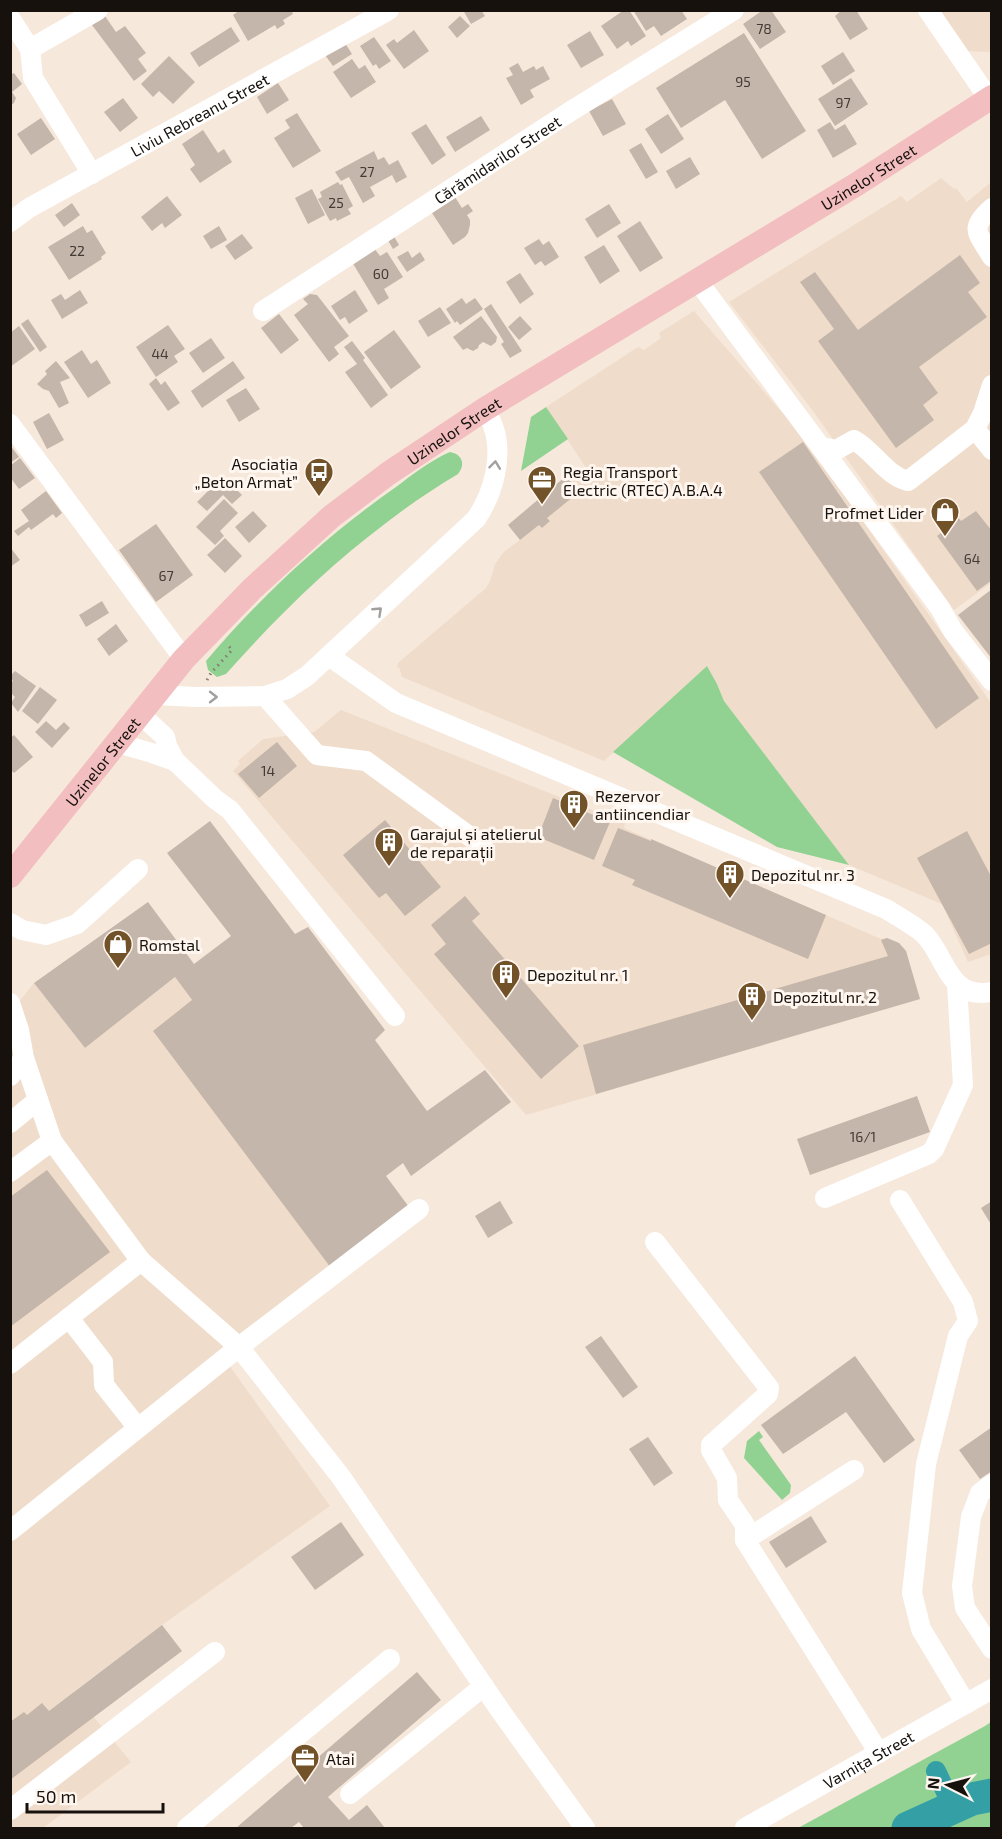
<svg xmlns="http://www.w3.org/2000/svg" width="1002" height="1839" font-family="'Exo 2',sans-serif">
	<rect width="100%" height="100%" fill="#f6e8db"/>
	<!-- built -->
	<path fill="#f0dcca" d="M935,11H991V50L989,52L965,51Z
		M941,178L954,189L956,188L967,202L991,182V583L954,610L813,411L729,302L901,196L907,202Z
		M694,311L805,439L991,703V954L968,962L942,904L849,865L724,701L717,684L707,666L604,761L402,677L399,667L397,668L398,663L486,588L490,581L495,564L504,552L539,525L542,528L550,521L547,518L566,476L575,471L583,476L590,474L546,407L638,347L644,350L661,338L659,333Z
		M341,710L625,823L624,828L881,939L887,938L899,943L906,951L920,999L526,1115L233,771L240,764L238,761L263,739L314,732Z
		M175,977L373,1257L229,1365L330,1506L162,1625L73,1692L131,1762L43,1828H10V1013L34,983L85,1048Z"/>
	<!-- green -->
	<path fill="#91d292" d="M546,407L568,439L521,471L531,417Z
		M450,452C462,454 466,464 458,474C433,489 409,505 386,523C327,567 275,619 226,674L217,677L208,670L206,661C261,596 326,536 396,487C412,475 431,460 450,452Z
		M707,666L717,684L724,701L849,865L777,847L613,752Z
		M759,1431L763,1437L759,1440L791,1485L790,1493L782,1500L744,1458L747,1441Z
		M991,1722V1828H798L985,1726Z"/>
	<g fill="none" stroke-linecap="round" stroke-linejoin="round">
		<!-- canal -->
		<path stroke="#34a0a6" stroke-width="20" d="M936,1771L953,1807"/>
		<!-- river -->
		<path stroke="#34a0a6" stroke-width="33" d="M908,1828L972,1799L992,1795"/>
	</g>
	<!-- building -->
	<path fill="#c4b6aa" d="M240,10H291L293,14L283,20L285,24L277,29L275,25L248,41L233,15Z
		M463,10H481L485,16L471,24Z
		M624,10H629L646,36L631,46L628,41L617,49L601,26Z
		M633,10H681L687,19L661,36L654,26L646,31Z
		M763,10H771L786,32L760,49L743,24Z
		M842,10H856L868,29L850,40L835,16Z
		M105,16L116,32L125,26L146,53L138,59L147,71L134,81L92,25Z
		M460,16L470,26L457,38L448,27Z
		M231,27L240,41L199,67L190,53Z
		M414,30L429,51L404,69L386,45L394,39L397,43Z
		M590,31L604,55L581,68L567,45Z
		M744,33L806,131L762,159L725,100L681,128L656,88Z
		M374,37L391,61L379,69L376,64L373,66L360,46Z
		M345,43L352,54L333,66L325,55Z
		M843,52L855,71L833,85L821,66Z
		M169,56L195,82L173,104L159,91L153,97L141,84Z
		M352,59L359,69L365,65L376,82L351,98L333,72Z
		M518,63L523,72L534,66L536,70L543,66L550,79L530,90L534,97L521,105L506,78L513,75L509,68Z
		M14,73L22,84L12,92L16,98L14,103L10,106V75Z
		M851,78L868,104L835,126L818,99Z
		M278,83L289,100L267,114L257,97Z
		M123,98L138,118L120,132L104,112Z
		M612,99L626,124L603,136L589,111Z
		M297,113L321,151L293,168L274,138L290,128L285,120Z
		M668,114L684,139L661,154L645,129Z
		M481,116L490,130L455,152L446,137Z
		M41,118L55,139L31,155L17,134Z
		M830,122L835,130L845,124L857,144L833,158L817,130Z
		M426,124L446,155L432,165L411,133Z
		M203,130L218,153L224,149L232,162L200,183L190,169L195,165L182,144Z
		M641,143L658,172L646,179L629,150Z
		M374,151L378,160L384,157L389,165L398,160L407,177L396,183L392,175L370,187L375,196L363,203L349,177L341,181L335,172Z
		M690,157L700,174L676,189L666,171Z
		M338,182L340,185L342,184L353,206L348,209L351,214L337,221L336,218L330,221L318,199L322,197L320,192Z
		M312,189L325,215L308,224L295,198Z
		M167,196L182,215L165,228L162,223L152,231L141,217Z
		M455,197L462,208L468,204L473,211L467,215L470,220V225L468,233L465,237L453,245L432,213Z
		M72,203L80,215L64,227L55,215Z
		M609,204L621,223L597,238L585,219Z
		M640,221L663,258L640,272L617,236Z
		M83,226L87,233L92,230L106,253L101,257L102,259L69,280L48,247Z
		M219,226L227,240L211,249L203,236Z
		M392,233L399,245L393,249L386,237Z
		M242,234L253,248L235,260L225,246Z
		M539,239L543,245L549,241L559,257L545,266L541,261L535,265L524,248Z
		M604,245L620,271L600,284L584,257Z
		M374,248L380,256L387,252L403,277L384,289L389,298L378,305L352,262Z
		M408,251L412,258L420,252L425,260L407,272L397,257Z
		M960,255L980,283L968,292L987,317L919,367L938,393L923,405L934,420L896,448L818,341L834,329L800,282L815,272L858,330Z
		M520,273L534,294L520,304L506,282Z
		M80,290L88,303L62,319L51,300L61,294L65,300Z
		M355,290L368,311L349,324L345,317L340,320L331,306Z
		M310,294L317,295L349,336L334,347L339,354L329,362L294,315L308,304L303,299Z
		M462,298L466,304L475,298L483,309L460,325L457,321L455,323L446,309Z
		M491,304L522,351L510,358L501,344L504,342L484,309Z
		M440,307L451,323L428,337L418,321Z
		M279,314L299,340L281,354L261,328Z
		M481,316L497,337L496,342L491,346L483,342L479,345L478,348L473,351L467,348L463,350L453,337Z
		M520,316L532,329L519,340L508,327Z
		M28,319L47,347L40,352L21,324Z
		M168,325L185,349L174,356L178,362L156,377L136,347Z
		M19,326L35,349L10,367V333Z
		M394,330L421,367L391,389L364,352Z
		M211,338L225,358L203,373L189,353Z
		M352,341L365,358L363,360L388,395L371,408L345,372L357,364L344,347Z
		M82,350L91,364L97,360L111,383L88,398L64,362Z
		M56,361L70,378L60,382L69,403L59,408L49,391L43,389L37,384L47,374L45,371Z
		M233,361L245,378L202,408L191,391Z
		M156,378L161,385L165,381L180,403L168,411L149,384Z
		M246,388L260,409L239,422L226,400Z
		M49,413L64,440L47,449L33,422Z
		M803,442L979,698L936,729L759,472Z
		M10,445L19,457L10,463Z
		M20,458L35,478L19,489L10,477V466Z
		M223,476L242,495L232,504L223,495L207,511L197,502Z
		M566,476L579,492L547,518L550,521L542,528L539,525L520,540L508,525Z
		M46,491L62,513L56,518L53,514L31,530L29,527L18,536L14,531L29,521L21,510Z
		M224,499L238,513L220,531L224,536L215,545L196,527Z
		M253,511L267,526L249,543L235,527Z
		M976,511L992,531V580L977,591L937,536L942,532L937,525L954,512L961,521Z
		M156,524L193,575L156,602L119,550Z
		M225,538L242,556L225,573L207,555Z
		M10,547L20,560L10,567Z
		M992,589V659L958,615Z
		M102,601L109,613L86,627L79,615Z
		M116,624L128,641L109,656L97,639Z
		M15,671L36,686L18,712L11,703L15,697L10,692V683L13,681L10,676Z
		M40,687L57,700L38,724L22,711Z
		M46,721L56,730L64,722L70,728L52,748L35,732Z
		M14,735L33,757L14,773L10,769V748L12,746L10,744V738Z
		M277,742L297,766L259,798L238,774Z
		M553,798L610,822L594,860L538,837Z
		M385,820L441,887L405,916L386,893L379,898L343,855Z
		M210,821L295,934L308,927L385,1030L375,1040L427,1111L485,1070L511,1102L411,1176L403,1163L386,1176L409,1207L331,1268L153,1031L192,1000L175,977L85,1048L34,983L148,902L194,964L231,936L167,853Z
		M618,828L651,841V839L826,915L808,959L632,885L635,880L602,866Z
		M967,831L992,878V943L969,954L917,858Z
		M465,896L480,914L472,921L579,1046L541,1079L434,954L446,944L431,925Z
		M887,938L899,943L906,951L920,999L596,1094L583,1045L888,956L881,940Z
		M917,1096L930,1132L810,1175L797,1139Z
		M47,1170L110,1252L10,1327V1197Z
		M500,1201L513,1223L488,1238L475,1216Z
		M992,1201V1226L981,1208Z
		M601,1336L638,1387L623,1398L585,1347Z
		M855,1356L915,1440L884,1463L846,1412L783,1454L761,1425Z
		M992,1427V1471L980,1479L959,1450Z
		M648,1437L673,1473L654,1486L629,1449Z
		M811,1516L827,1542L786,1568L769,1542Z
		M341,1522L364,1555L315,1590L291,1557Z
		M162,1625L182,1651L10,1780V1722L24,1712L27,1715L42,1703L49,1711Z
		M417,1672L441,1700L328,1797L349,1820L367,1805L385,1828H304L299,1822L291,1828H236Z"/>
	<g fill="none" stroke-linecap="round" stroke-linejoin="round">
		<!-- path -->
		<path stroke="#837a72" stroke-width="3" stroke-dasharray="1.5 4.5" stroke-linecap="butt" d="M207,680L211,673L232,650L227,644"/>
		<!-- minor -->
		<g stroke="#fff" stroke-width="20">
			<path d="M928,10L989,99"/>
			<path d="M10,18L30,49L33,78L92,174"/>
			<path d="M30,49L98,10"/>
			<path d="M992,208C968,229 978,233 992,257"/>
			<path id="s1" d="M10,222L29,208L389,10"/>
			<path d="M697,280L940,608L953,631L992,681"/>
			<path id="s2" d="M263,311L571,111L734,10"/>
			<path d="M10,424L184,659"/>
			<path d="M975,429L992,450"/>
			<path d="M822,447L836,450L854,440C874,451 885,475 908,481L975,429L983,413L992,385"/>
			<path d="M329,656L396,703L886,909C897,916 916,926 925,935C947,958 948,1000 992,992"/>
			<path d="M155,695L197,697L265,696L287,689L307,676L476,519C493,494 504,456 493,426C491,420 488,414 485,409"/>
			<path d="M265,696L317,755L366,761L483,846"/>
			<path d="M140,714L165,737L167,746L175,761L215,799L230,810L395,1016"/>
			<path d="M117,743L152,753L175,761"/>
			<path d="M10,923L22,930L46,935L77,924L138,869"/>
			<path d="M10,1003L19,1030L24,1058L52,1141L141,1261L239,1347L419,1209"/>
			<path d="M10,1076L24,1058"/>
			<path d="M10,1123L38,1100"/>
			<path d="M10,1172L52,1141"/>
			<path d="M825,1198L929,1154L934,1149L963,1085L957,984"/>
			<path d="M900,1200L963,1302L968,1321L958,1336L926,1464L912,1593L921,1629L966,1704"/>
			<path d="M655,1242L769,1388L768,1394L711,1445V1450L727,1478L728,1500L745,1525V1540L879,1753"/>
			<path d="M69,1318L103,1362L104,1385L138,1428"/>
			<path d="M10,1364L141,1261"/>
			<path d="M992,1484L980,1493L971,1517L962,1586L965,1608L992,1649"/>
			<path d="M10,1531L239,1347L341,1477L502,1713L585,1828"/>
			<path d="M745,1540L854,1470"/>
			<path d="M350,1794L484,1686"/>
			<path d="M10,1810L215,1652"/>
			<path d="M187,1828L390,1659"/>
			<path id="s3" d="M745,1828L992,1689"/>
		</g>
		<!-- major -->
		<path stroke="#f2bec0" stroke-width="24" id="s4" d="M10,876L184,659L252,589L332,516L389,473L485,409L857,184L992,97"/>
	</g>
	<!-- one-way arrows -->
	<defs><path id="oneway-chevron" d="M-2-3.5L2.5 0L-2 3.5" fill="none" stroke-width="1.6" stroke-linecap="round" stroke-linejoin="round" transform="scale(1.5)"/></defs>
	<g stroke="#a2a09e">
		<use href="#oneway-chevron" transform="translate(495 465) rotate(-83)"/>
		<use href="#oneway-chevron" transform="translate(378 611) rotate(-43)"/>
		<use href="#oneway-chevron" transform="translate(213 697)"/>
	</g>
	<!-- icons -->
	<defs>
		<g id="bus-pin" transform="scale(1.5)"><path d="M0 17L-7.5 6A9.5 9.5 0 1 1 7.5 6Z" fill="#725228" stroke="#fff6ef"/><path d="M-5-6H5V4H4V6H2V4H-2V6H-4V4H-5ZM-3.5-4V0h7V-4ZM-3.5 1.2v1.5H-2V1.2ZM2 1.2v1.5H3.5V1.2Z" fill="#fff"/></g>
		<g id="office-pin" transform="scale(1.5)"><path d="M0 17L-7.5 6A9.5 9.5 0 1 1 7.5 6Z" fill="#725228" stroke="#fff6ef"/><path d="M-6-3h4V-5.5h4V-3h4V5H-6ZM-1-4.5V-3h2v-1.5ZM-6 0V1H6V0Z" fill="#fff"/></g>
		<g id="shop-pin" transform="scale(1.5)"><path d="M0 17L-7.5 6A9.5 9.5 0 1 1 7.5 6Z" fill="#725228" stroke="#fff6ef"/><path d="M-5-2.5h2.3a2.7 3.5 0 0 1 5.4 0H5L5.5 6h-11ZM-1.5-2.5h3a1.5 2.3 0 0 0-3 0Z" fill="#fff"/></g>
		<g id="building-pin" transform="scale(1.5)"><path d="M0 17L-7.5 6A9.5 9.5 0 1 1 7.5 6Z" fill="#725228" stroke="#fff6ef"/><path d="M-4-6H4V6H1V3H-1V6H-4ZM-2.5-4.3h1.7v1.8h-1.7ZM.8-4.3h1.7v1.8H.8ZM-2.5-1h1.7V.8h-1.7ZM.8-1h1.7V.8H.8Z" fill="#fff"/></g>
	</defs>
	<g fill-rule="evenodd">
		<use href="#bus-pin" x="319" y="472"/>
		<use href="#office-pin" x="542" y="480"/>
		<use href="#shop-pin" x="945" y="512"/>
		<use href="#building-pin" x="574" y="804"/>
		<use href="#building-pin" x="389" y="842"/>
		<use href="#building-pin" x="730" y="874"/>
		<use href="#shop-pin" x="118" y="944"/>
		<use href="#building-pin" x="506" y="974"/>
		<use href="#building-pin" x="752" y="996"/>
		<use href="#office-pin" x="305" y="1758"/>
	</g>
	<g text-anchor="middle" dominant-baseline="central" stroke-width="6" stroke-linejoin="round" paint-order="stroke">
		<!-- number labels -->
		<g font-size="14" fill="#423a34">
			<text x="764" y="28">78</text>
			<text x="743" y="81">95</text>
			<text x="843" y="102">97</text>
			<text x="367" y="171">27</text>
			<text x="336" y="202">25</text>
			<text x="77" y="250">22</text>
			<text x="381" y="273">60</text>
			<text x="160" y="353">44</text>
			<text x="972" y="558">64</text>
			<text x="166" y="575">67</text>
			<text x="268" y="770">14</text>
			<text x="863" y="1136">16/1</text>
		</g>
		<!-- street labels -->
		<g font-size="16" fill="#16110d" stroke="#fff6ef">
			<text stroke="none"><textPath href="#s1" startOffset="218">Liviu Rebreanu Street</textPath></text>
			<text stroke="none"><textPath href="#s2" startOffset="279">Cărămidarilor Street</textPath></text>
			<text stroke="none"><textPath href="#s4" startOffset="1119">Uzinelor Street</textPath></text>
			<text stroke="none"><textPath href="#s4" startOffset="633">Uzinelor Street</textPath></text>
			<text stroke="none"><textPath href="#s4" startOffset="147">Uzinelor Street</textPath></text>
			<text stroke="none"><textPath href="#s3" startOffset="141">Varnița Street</textPath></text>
		</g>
		<!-- poi labels -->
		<g font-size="16" fill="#16110d" stroke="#fff6ef" text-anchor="start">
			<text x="298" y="463" text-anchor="end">Asociația<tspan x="298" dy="18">„Beton Armat”</tspan></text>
			<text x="563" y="471">Regia Transport<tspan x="563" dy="18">Electric (RTEC) A.B.A.4</tspan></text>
			<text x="924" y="512" text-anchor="end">Profmet Lider</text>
			<text x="595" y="795">Rezervor<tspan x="595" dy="18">antiincendiar</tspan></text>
			<text x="410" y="833">Garajul și atelierul<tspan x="410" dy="18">de reparații</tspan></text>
			<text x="751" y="874">Depozitul nr. 3</text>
			<text x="139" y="944">Romstal</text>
			<text x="527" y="974">Depozitul nr. 1</text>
			<text x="773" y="996">Depozitul nr. 2</text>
			<text x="326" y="1758">Atai</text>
		</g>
	</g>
	<!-- border -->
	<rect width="1002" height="1839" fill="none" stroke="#16110d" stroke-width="24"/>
	<!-- north arrow -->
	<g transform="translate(948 1785) rotate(276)" stroke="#fff6ef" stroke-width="4.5" paint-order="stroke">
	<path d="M0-4.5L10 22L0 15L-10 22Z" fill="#16110d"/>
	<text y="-9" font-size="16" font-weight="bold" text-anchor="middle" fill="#16110d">N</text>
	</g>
	<!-- scale -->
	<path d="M27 1803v9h136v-9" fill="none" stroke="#16110d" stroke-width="3"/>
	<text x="36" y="1803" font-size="18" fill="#16110d" stroke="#fff6ef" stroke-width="4.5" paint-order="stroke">50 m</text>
</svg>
